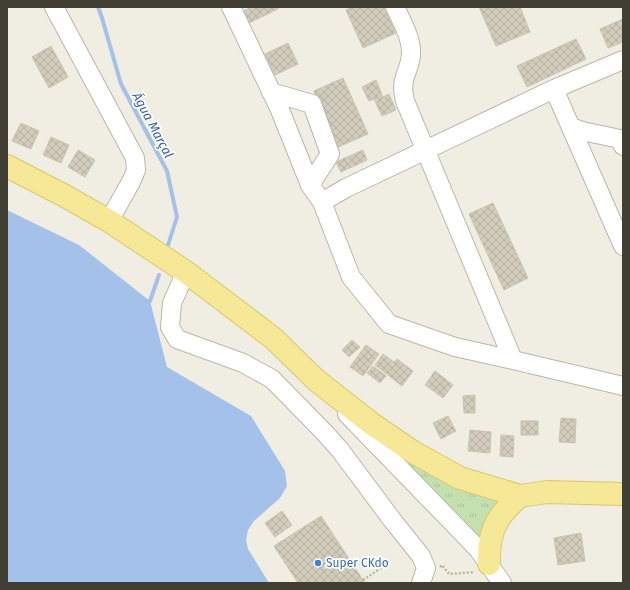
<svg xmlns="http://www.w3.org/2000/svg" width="630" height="590" font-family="'Fira Sans',sans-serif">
	<defs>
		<pattern id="grass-tufts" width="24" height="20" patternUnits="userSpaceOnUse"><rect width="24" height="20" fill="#c3e1af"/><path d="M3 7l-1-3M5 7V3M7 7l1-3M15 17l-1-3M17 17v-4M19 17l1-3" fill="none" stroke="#a9c297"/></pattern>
		<pattern id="building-cross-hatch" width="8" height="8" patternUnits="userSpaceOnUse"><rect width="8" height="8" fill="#d0cbba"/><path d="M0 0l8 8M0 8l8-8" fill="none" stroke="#b4afa0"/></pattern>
	</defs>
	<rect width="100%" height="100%" fill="#f0eee3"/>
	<!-- grass -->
	<path fill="url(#grass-tufts)" d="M393,447L448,478L504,504L484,541L475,534Z"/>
	<!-- water -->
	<path fill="#a4c2e9" d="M7,210L79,245L150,301L167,367L251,416L285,471L287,486L280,498L254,521L248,530L246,540L248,549L269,583H7Z"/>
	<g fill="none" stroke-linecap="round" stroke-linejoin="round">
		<!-- stream -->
		<path stroke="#a4c2e9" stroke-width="4" d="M98,7L102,18L121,84L167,171L177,217L166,251
			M150,301L159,275"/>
	</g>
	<!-- building -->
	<path fill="url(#building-cross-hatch)" stroke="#cbc4ae" d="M251,7H278V9L249,23L244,11Z
		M353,7H384L396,33L363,48L346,10Z
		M479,7H520L530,32L496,46Z
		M623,19V42L608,48L600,29Z
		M576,39L586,59L527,87L517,66Z
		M288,43L298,64L275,75L265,54Z
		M51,46L68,77L49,88L32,57Z
		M343,78L368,134L338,147L314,91Z
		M376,80L383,97L389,94L396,110L382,116L374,99L369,101L362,87Z
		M21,123L39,131L31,149L12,141Z
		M51,137L69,145L61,163L43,155Z
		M78,150L95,160L85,177L68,167Z
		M363,150L367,160L341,172L336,162Z
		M493,203L528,278L504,290L469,214Z
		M352,340L360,347L349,357L342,350Z
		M366,345L379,354L363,376L350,367Z
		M383,354L394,362L397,359L413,371L402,386L375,365Z
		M373,366L386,376L380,383L367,373Z
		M435,371L453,385L443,398L425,385Z
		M475,395V413H464L463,396Z
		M448,416L456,431L441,439L433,423Z
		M561,418L576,419L575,443L559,442Z
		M521,421H538V435H521Z
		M470,430L491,432L490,453L468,451Z
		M501,435L514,436L513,457L500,456Z
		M282,511L292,525L275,537L265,523Z
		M321,516L363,580L365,583H298L274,546Z
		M581,533L585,561L558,565L554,538Z"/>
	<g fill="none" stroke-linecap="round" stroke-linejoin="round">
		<!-- minor casing -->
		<g stroke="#bab7a7" stroke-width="20">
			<path id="minor" d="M54,7L135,158L136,170L132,180L109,221
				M231,7L280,110L310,185L322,202
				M395,7C402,22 412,38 411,55C409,74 399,78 405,101L513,360
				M623,60L554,89L346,188L322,202L351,277L389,324L455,347L513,360L623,386
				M554,89L623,246
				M271,92L312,104L330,154L310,185
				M571,127L582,131L620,139L623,146
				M186,272L172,303L170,327L177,339L243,363L272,379L324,432L340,450L393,521L421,556L426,568L421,583
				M347,414L478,549L502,583"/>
		</g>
		<!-- major casing -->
		<g stroke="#d8c869" stroke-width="24">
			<path id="major" d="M7,166L65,196L109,221L186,272L273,338L316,380L372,424L413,452L460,478L520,496L547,492L623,494
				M489,564C488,532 496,516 520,496"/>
		</g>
		<!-- path -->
		<path stroke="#bbb499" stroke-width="2.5" stroke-dasharray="2 2" stroke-linecap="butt" d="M440,567L442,565L449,574L475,572
			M363,580L384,566"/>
		<!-- minor -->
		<use href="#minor" stroke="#fff" stroke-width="18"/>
		<!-- major -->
		<use href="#major" stroke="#f5e897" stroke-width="22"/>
	</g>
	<!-- markers -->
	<circle fill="#3f7fe0" stroke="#fff" stroke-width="1.5" cx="318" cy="563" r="4"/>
	<g text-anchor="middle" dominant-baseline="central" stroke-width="3.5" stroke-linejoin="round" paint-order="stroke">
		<!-- shop labels -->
		<g font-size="12" fill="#366cbe" stroke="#fff" text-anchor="start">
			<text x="326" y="563">Super CKdo</text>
		</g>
		<!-- water labels -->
		<g font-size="13" font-style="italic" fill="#3765a3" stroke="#fff">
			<text transform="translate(153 125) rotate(62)">Água Marçal</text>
		</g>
	</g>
	<!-- border -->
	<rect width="630" height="590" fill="none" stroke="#413e34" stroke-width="16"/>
</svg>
